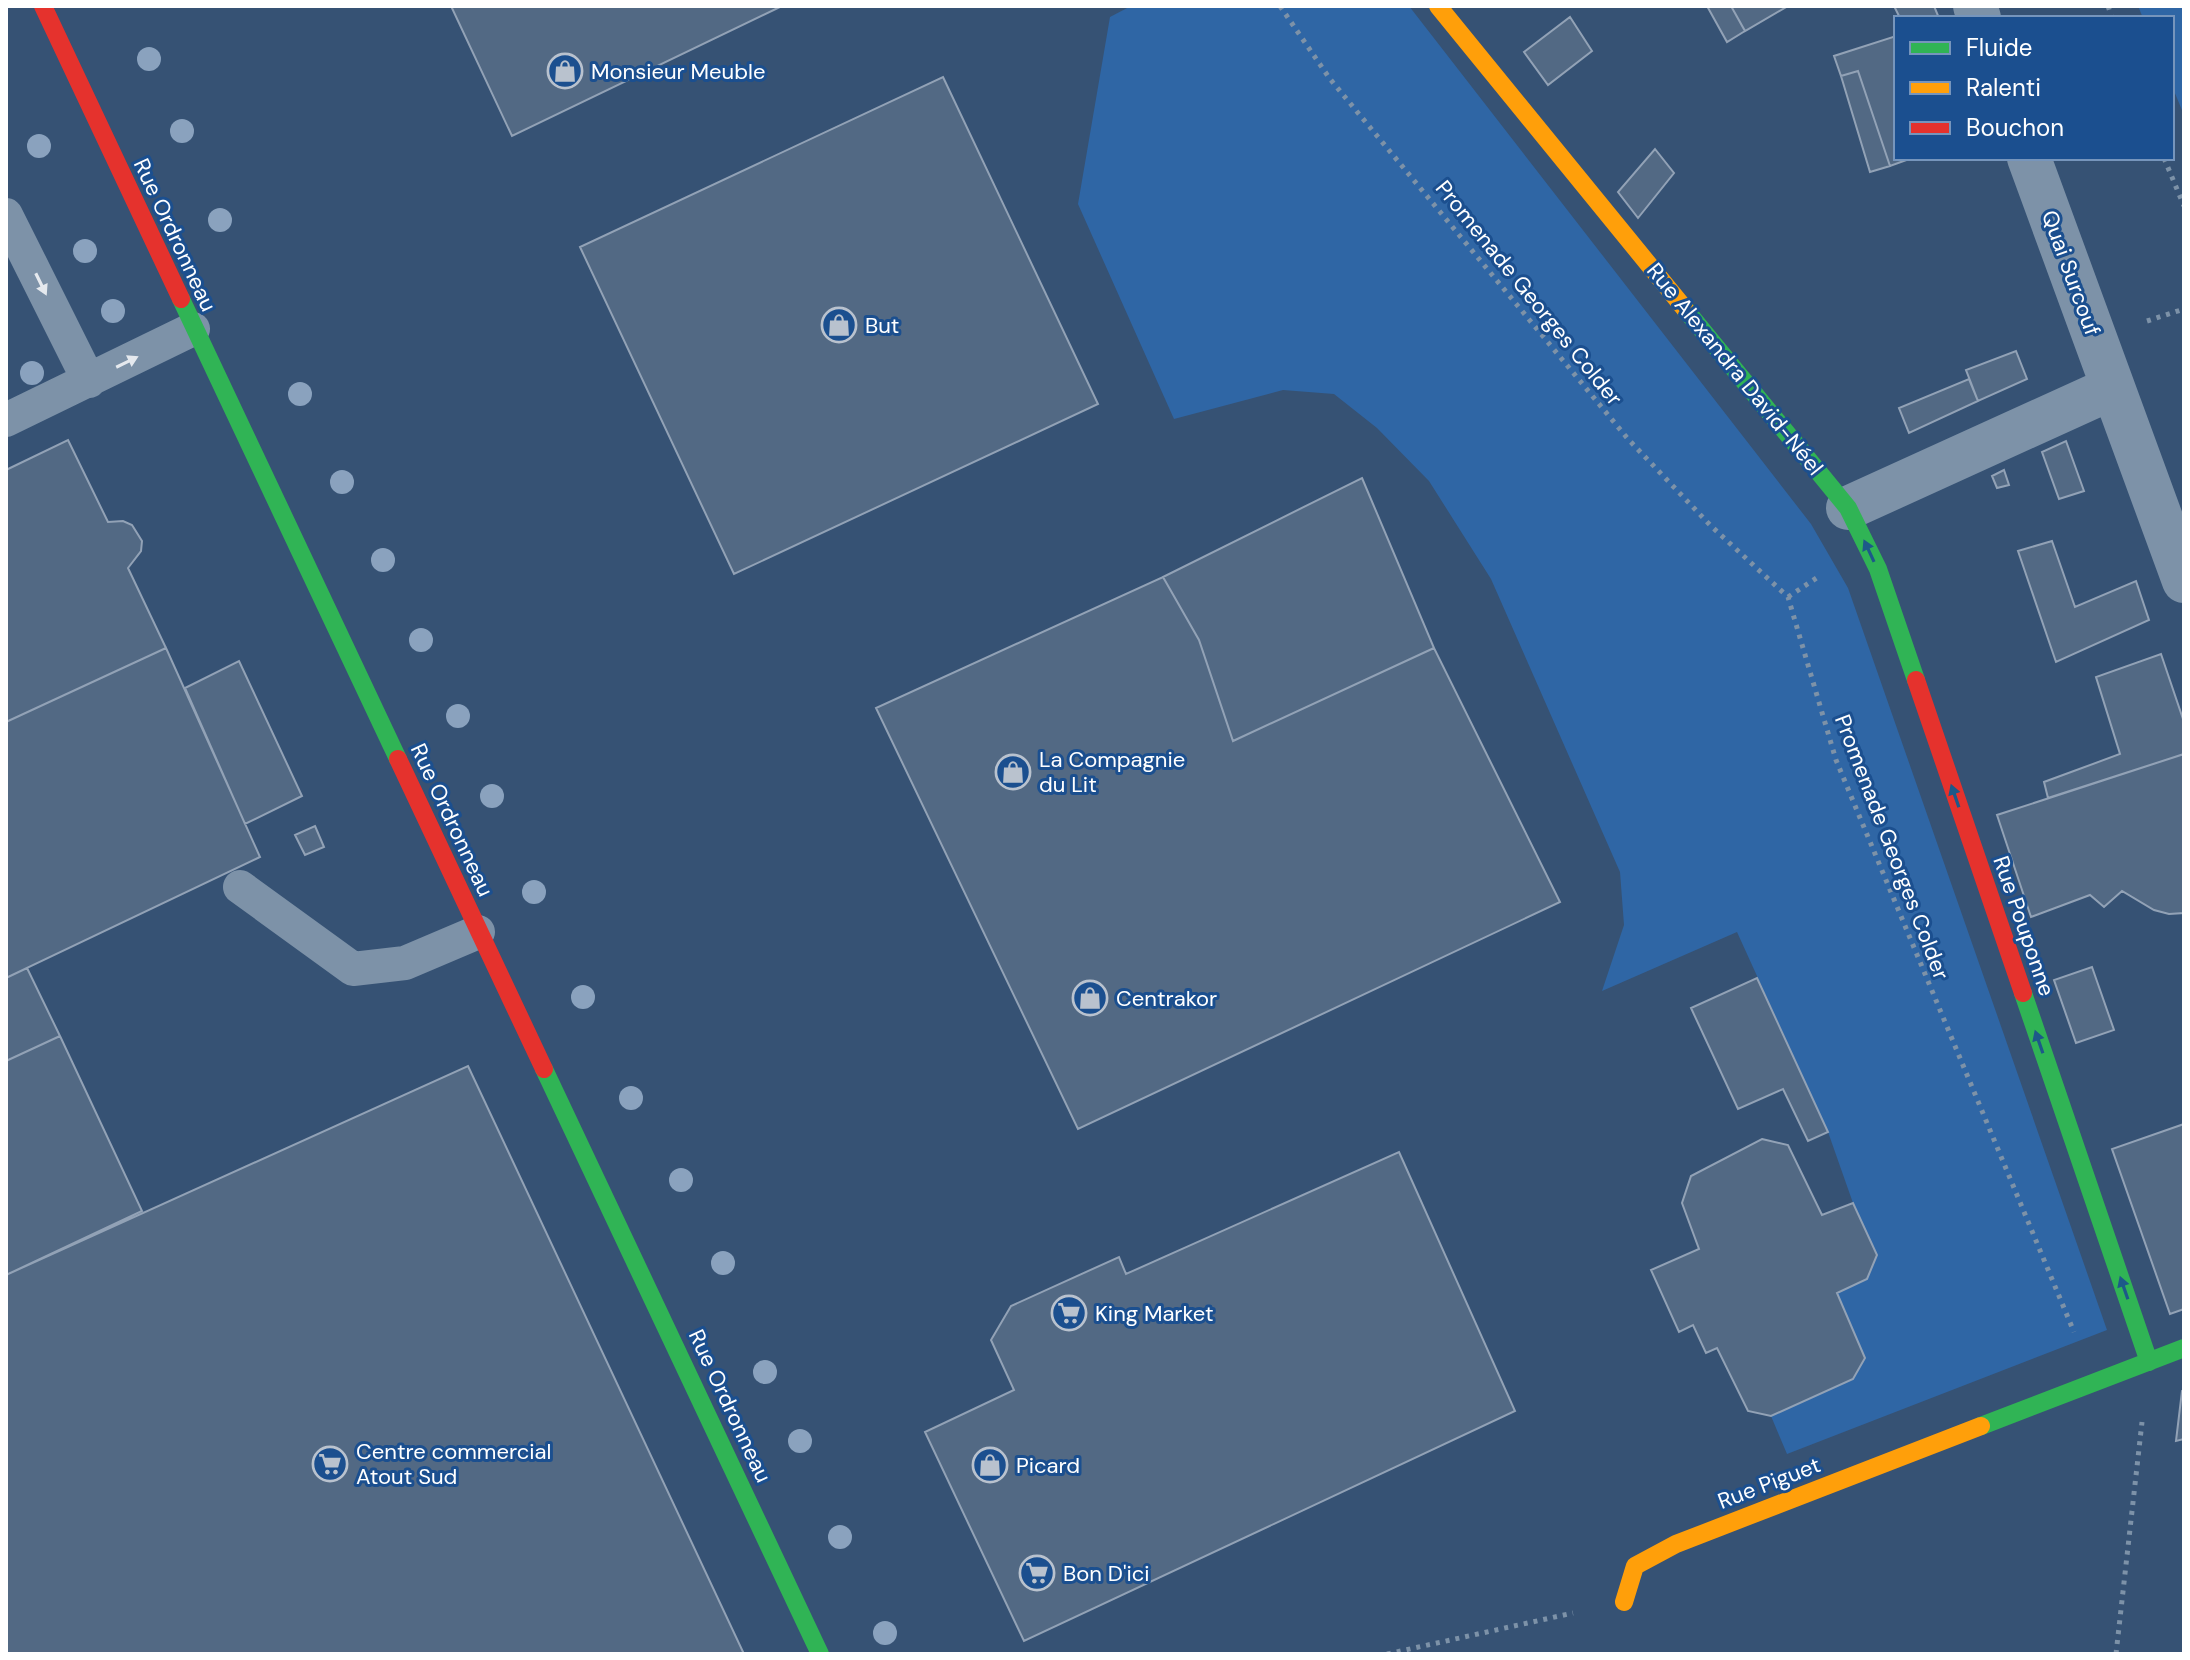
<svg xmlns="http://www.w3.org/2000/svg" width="2190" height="1660" font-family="'DM Sans',sans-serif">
	<rect width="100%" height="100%" fill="#365274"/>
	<!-- green -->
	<path fill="#2f66a5" d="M1131,6H1409L1811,524L1848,588L2107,1330L1787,1454L1771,1416L1853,1379L1865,1358L1837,1293L1867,1279L1877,1255L1853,1203L1828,1132L1737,932L1602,991L1624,925L1620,872L1491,579L1429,481L1377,428L1334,394L1283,390L1174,419L1078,204L1110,17Z
		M2138,6H2184V115L2172,86V18H2143Z"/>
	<!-- building -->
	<path fill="#526984" stroke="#92a2b6" stroke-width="2" d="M451,6H782L512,136Z
		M1707,6H1731L1745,31L1727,42Z
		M1731,6H1788L1745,31Z
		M1894,6H1934L1939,18H1900Z
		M1570,17L1592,51L1548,85L1524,52Z
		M1896,36V158H1912L1890,166L1858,71L1841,76L1834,56Z
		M1858,71L1890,166L1870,172L1841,76Z
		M943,77L1098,404L734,574L580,247Z
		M1655,149L1674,173L1638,218L1618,192Z
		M2016,351L2027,379L1978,401L1966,370Z
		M1969,379L1978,401L1909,433L1899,408Z
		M68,440L108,522L123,521L132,525L142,541L141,551L128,568L166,648L6,722V470Z
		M2066,441L2084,491L2059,499L2042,452Z
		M2004,470L2009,485L1997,488L1992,476Z
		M1362,478L1434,648L1233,741L1199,640L1163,577Z
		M2052,541L2075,607L2136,581L2149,620L2056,662L2018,551Z
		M1163,577L1199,640L1233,741L1434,648L1560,902L1078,1129L876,708Z
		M166,648L260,857L6,978V722Z
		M2161,654L2184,722V754L2048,798L2044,782L2120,754L2096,677Z
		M239,661L302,796L245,824L185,688Z
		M2184,754V913L2169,914L2154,910L2122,891L2104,907L2090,895L2031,917L1997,815Z
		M315,826L324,847L305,855L295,835Z
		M2092,967L2114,1030L2076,1043L2054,980Z
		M27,968L60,1036L6,1061V978Z
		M1757,978L1828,1132L1808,1141L1783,1089L1738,1109L1691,1008Z
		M60,1036L142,1211L6,1275V1061Z
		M468,1066L744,1654H6V1275Z
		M2184,1124V1309L2170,1314L2112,1149Z
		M1762,1139L1788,1145L1822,1215L1853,1203L1877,1255L1867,1279L1837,1293L1865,1358L1853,1379L1771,1416L1748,1411L1717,1348L1706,1353L1693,1325L1679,1332L1651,1270L1699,1249L1682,1203L1691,1176Z
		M1399,1152L1515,1411L1024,1641L925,1432L1014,1390L991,1340L1011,1306L1119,1257L1126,1274Z
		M2184,1390V1439L2176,1441L2182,1391Z"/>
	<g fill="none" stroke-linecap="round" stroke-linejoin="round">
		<!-- path -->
		<path stroke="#7d92a8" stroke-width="5" stroke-dasharray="4 6" stroke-linecap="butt" d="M1280,6L1330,79L1628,439L1711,526L1788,597L1836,760L2074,1332
			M2108,6L2112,18
			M2164,158L2184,206
			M2147,321L2184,309
			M1788,597L1821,575
			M1387,1654L1573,1613
			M2116,1654L2142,1422"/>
		<!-- lane -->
		<path stroke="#7d92a8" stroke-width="34" d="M6,215L89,381
			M6,420L193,329
			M240,887L353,969L405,963L478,932"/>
		<!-- street -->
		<path stroke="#7d92a8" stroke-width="44" d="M1975,6L1979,18
			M2029,158L2184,581
			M1848,508L2112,388"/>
		<!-- fast -->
		<path stroke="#30b455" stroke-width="18" d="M181,299L398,759
			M1685,309L1848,508L1878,569L1916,680
			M2023,993L2149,1362
			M544,1069L820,1654
			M1981,1426L2184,1348"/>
		<!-- slow -->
		<path stroke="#ff9f0a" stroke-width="18" d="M1438,6L1685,309
			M1624,1602L1635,1566L1676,1544L1981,1426"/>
		<!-- jam -->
		<path stroke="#e5322d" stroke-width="18" d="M43,6L181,299
			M1916,680L2023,993
			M398,759L544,1069"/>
	</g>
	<!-- trees -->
	<g fill="#8aa2be">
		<circle cx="149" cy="59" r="12"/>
		<circle cx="182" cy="131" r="12"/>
		<circle cx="39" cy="146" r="12"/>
		<circle cx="220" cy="220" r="12"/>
		<circle cx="85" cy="251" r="12"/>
		<circle cx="113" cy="311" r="12"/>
		<circle cx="32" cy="373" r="12"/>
		<circle cx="300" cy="394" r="12"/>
		<circle cx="342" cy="482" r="12"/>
		<circle cx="383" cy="560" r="12"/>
		<circle cx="421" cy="640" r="12"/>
		<circle cx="458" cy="716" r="12"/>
		<circle cx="492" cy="796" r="12"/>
		<circle cx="534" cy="892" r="12"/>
		<circle cx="583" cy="997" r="12"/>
		<circle cx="631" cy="1098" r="12"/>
		<circle cx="681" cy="1180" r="12"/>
		<circle cx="723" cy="1263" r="12"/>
		<circle cx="765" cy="1372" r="12"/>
		<circle cx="800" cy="1441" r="12"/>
		<circle cx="840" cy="1537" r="12"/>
		<circle cx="885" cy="1633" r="12"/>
	</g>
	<!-- one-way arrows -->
	<defs><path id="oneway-solid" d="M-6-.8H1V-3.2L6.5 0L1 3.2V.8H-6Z" transform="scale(2)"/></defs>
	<g fill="#e5e9ee">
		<use href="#oneway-solid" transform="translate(41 284) rotate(64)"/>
		<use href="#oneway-solid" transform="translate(127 362) rotate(-26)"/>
	</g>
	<g fill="#1d5989">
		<use href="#oneway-solid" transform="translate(1869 551) rotate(-115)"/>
		<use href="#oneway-solid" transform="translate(1955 796) rotate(-109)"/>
		<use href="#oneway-solid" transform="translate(2039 1042) rotate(-109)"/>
		<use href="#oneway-solid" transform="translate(2124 1288) rotate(-109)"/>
	</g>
	<!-- icons -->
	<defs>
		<g id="shop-ring" transform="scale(1.8)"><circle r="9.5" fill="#1b4f8f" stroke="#b9c2ce" stroke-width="1.5"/><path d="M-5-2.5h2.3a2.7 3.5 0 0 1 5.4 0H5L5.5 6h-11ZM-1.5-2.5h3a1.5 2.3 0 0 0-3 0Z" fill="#b9c2ce"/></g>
		<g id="supermarket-ring" transform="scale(1.8)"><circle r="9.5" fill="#1b4f8f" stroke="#b9c2ce" stroke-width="1.5"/><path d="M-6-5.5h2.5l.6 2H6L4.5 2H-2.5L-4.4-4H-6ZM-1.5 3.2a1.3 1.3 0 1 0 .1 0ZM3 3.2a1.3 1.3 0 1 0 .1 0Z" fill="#b9c2ce"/></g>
	</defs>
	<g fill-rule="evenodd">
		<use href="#shop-ring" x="565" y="71"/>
		<use href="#shop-ring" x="839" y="325"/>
		<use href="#shop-ring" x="1013" y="772"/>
		<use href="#shop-ring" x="1090" y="998"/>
		<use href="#supermarket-ring" x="1069" y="1313"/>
		<use href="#supermarket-ring" x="330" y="1464"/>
		<use href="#shop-ring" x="990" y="1465"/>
		<use href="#supermarket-ring" x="1037" y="1573"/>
	</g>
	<g text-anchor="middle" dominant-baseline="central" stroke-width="6" stroke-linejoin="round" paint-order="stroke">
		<!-- poi labels -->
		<g font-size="22" fill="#fff" stroke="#1b4f8f" text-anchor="start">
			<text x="591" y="71">Monsieur Meuble</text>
			<text x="865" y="325">But</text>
			<text x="1039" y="759">La Compagnie<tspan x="1039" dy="25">du Lit</tspan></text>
			<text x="1116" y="998">Centrakor</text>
			<text x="1095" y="1313">King Market</text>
			<text x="356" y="1451">Centre commercial<tspan x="356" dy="25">Atout Sud</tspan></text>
			<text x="1016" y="1465">Picard</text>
			<text x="1063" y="1573">Bon D'ici</text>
		</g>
		<!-- street labels -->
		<g font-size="22" fill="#fff" stroke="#1b4f8f">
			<text transform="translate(175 235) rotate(65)">Rue Ordronneau</text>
			<text transform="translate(2071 273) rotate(70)">Quai Surcouf</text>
			<text transform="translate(1529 293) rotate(51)">Promenade Georges Colder</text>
			<text transform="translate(1735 369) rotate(51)">Rue Alexandra David-Néel</text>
			<text transform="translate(452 820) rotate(65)">Rue Ordronneau</text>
			<text transform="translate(1892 847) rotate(69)">Promenade Georges Colder</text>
			<text transform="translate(2024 926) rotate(71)">Rue Pouponne</text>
			<text transform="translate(730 1406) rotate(65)">Rue Ordronneau</text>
			<text transform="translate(1769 1483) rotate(-21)">Rue Piguet</text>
		</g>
	</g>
	<!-- border -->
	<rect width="2190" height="1660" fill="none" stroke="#ffffff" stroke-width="16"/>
	<!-- legend -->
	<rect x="1894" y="16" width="280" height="144" fill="#1b4f8f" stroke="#7695bc" stroke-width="2"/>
	<rect x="1910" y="42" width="40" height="12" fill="#30b455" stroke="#7695bc" stroke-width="2"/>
	<text x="1966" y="56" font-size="24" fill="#ffffff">Fluide</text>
	<rect x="1910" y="82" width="40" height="12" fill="#ff9f0a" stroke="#7695bc" stroke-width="2"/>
	<text x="1966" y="96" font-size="24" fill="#ffffff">Ralenti</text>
	<rect x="1910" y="122" width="40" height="12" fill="#e5322d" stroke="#7695bc" stroke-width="2"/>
	<text x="1966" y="136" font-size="24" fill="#ffffff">Bouchon</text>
</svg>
